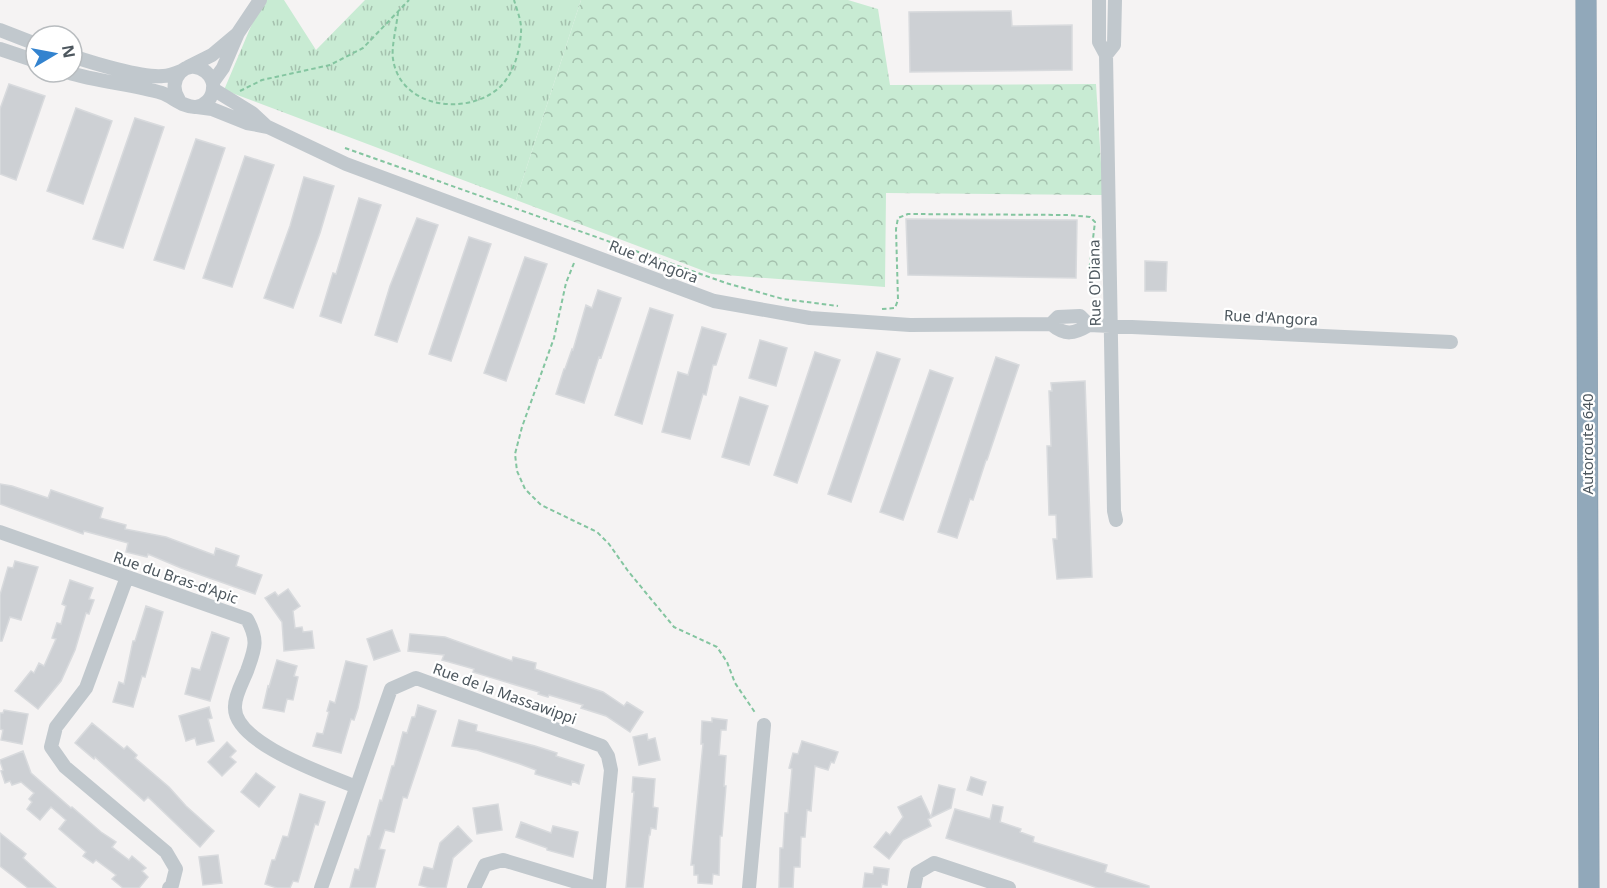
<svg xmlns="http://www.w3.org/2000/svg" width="1607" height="888" font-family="'Noto Sans',sans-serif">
	<defs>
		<pattern id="forest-crowns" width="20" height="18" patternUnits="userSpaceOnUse" patternTransform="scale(1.5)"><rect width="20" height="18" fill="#c8ebd3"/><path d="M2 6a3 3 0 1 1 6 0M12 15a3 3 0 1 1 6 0" fill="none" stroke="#a5c1ae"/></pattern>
		<pattern id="park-tufts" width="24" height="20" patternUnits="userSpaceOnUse" patternTransform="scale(1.5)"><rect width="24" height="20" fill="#c8ebd3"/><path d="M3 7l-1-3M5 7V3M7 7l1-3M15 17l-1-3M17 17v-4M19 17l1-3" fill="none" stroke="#a5c1ae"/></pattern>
	</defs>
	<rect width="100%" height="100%" fill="#f5f3f3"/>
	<!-- forest -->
	<path fill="url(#forest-crowns)" d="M581,0H848L878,9L890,85L1096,84L1103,195L886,193L885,287L712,274L516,200Z"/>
	<!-- park -->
	<path fill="url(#park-tufts)" d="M262,0H284L316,50L365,0H581L516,200L224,90Z"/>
	<!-- building -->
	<path fill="#cdd0d4" stroke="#d8dadd" stroke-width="1.5" d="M1011,11L1012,26L1072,25V70L910,72L909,12Z
		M9,84L45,96L16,180L0,174V109Z
		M76,108L112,121L83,204L47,191Z
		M135,118L164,127L123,248L93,239Z
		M196,139L225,148L184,269L154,260Z
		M245,156L274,165L232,287L203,278Z
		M304,177L334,186L320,233L293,308L264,298L290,226Z
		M359,198L381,205L341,323L320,316L333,273L336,274Z
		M417,218L438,225L397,342L375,335L390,286Z
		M906,219L1077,220L1076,278L908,275Z
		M469,237L491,244L451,361L429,354Z
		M525,257L547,264L506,381L484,373Z
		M1145,261L1167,262L1166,291H1145Z
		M598,290L621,298L601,358L599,357L584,403L556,394L564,369H565L572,349L573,350L586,305L592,308Z
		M650,308L673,315L642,424L615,415Z
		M702,327L726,334L716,365H713L706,395L703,394L690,439L662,432L678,372L688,375Z
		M760,340L787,348L776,386L749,378Z
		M815,352L840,360L797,483L774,475Z
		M877,352L900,359L851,502L828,494Z
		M996,357L1019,365L987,460H986L973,500L970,499L957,538L938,532Z
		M930,370L953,378L903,520L880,512Z
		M1085,381L1092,577L1057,579L1053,539H1057L1056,515H1049L1047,446H1051L1049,391H1052L1051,383Z
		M740,397L768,406L749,465L722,457Z
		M0,484L12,486L48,498L51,490L103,508L100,518L126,525L125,529L166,537L214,555L216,548L239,556L236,566L262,575L255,594L181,568L148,554L147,557L126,552L128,543L84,531L83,534L0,504Z
		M15,561L38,567L21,620L10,617L2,641H0V595L8,567L13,568Z
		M70,580L93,588L89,599L94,600L89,614L86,613L75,650L61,681L38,709L15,691L31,671L34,673L39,663L44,666L56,639L52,638L57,623L61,624L66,606L62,604Z
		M288,589L300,606L293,611L295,628L302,627L303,632L312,631L314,648L284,651L282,622L265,598L275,592L278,596Z
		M146,606L163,612L145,677L142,676L133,707L113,702L119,682L124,684L133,641H135Z
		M392,630L400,651L374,660L367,639Z
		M212,632L229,638L210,701L185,694L192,668L200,670Z
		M410,634L445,637L512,661L513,657L536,663L535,669L603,692L624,706L627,702L643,712L630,732L606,716L581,708L583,705L549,695L548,697L538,694L539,692L473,672L474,669L442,660L444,655L408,651Z
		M277,660L297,666L294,676L298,677L293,700L287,699L284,712L263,708L268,686L269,687Z
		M346,661L367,666L358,708L354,720L351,719L341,753L313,746L317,733L323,734L329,712L327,711L330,701L335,703Z
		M418,705L436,711L407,798L403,797L394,832L385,830L379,849L385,850L375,888H350L355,869L359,870L368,836H370L380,800L382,801L392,766H394L403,732L407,733L412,717H415Z
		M209,707L212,718L208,719L214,741L197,745L195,738L186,741L179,716Z
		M4,710L28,714L22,744L1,740L3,730L0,729V713H3Z
		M712,718L727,720L726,730H721L719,755L726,756L724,786H726L722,836H720L719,875L713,874L712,884L698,883V875H694V865H691L703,744H701L702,721L712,722Z
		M459,720L477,725L476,731L535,746L557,753L556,756L584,765L579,784L572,781L571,785L535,774L536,770L520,764L477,750L452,746Z
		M92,723L124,749L127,746L137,755L135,758L169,787L186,806L214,831L200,847L148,797L144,801L95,757L94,759L75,743Z
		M647,734L648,740L655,738L660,760L639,765L633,737Z
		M802,741L838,752L834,763L831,762L828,770L815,766L811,811L807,810L805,837H801L800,867H794L793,888H779L780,848H783L785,813H788L792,769L789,768L793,753L798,754Z
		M227,742L236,751L230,757L236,762L222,776L208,762Z
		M23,751L31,773L71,808L72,807L101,832L116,842L112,847L129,860L132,856L146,868L142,871L148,877L139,888H123L112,879L116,875L96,860L93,863L83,856L86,852L59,829L66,820L51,807L40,820L27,809L32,802L29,799L34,793L21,782L12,785L10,781L5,783L1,771L3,770L0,761V760Z
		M256,773L275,787L259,807L241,792Z
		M633,777L655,779L653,807L658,808L656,829L651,828L650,835H649L643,888H626L634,792H632Z
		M971,777L986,782L982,795L967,790Z
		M939,785L955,789L951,808L928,819L931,826L903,840L889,859L874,847L886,832L890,835L903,817L898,807L921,796L931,817Z
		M300,794L325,802L318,825L315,824L298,882L293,881L290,888H277L265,884L272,860H275L283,836L288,837Z
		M498,804L502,830L477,834L473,808Z
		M993,805L1003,807L1000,822L1021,829L1020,832L1034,837L1033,842L1107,865L1105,872L1149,886V888H1098L946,838L955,809L990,819Z
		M521,822L551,833L553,826L578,832L573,857L547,850V848L516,837Z
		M458,826L472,841L453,858L446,888H430L419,885L424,867L433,869L440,843Z
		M0,833L26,854L23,858L56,888H28L0,866Z
		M218,855L222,883L203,885L199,857Z
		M874,867L889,869L887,885L882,884L881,888H863L865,873L873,874Z"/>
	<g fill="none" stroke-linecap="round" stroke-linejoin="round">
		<!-- highway casing -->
		<g stroke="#7c93a6" stroke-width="21">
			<path id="highway" d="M1586,0L1589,888"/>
		</g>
		<!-- path -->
		<path stroke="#84c5a0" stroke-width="2" stroke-dasharray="4.5 3" stroke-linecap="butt" d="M398,12C397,25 391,47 393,59C400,108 467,117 500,87C514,73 520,51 521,32C522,22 517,10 514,0
			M240,91L262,80L330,65L363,48L409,0
			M345,148L726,283L783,299L838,306
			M574,263L566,283L554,338L522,427L515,454L517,471L525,489L541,505L597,532L609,544L628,571L674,627L717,647L727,662L735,683L756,714
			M882,309L895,308L898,300L896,229L898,218L908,214L1069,215L1090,217L1095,222L1089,272L1097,292"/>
		<!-- minor -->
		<path stroke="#c1c8cd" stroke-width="14" d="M1099,0V42L1106,55L1114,511L1116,520
			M0,30L36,44
			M0,49L36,61
			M1106,55L1114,45L1115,0
			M72,56C93,63 142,78 163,76C169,76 176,73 181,71
			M188,67L212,55L237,34
			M67,72C98,82 131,84 162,93C173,97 184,108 196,107C205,106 213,98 213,88C214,83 211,76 206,72C187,56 165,80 179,100
			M213,82L223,68L238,33L260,0
			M213,89L252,113L266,126
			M197,107L212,109L247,123L268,127L346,164L714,301L810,318L910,325L1051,324C1065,336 1074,334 1089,325L1451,342
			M1051,324L1058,317L1080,316L1089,325
			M0,532L247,619C259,641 255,648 247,671C243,681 235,695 235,706C232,743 328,775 356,787
			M127,577L86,688L56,727L51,747L65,767L166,852L176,869L172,885L169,888
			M321,888L391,689L416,678L602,746L608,756L611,770L599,888
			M474,888L485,865L503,860L596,888
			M749,888L764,725
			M914,888L917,873L934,863L1009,888"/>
		<!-- highway -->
		<use href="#highway" stroke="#91a8ba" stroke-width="20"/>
	</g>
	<g text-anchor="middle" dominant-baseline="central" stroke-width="4.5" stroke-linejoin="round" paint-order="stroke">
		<!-- street labels -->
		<g font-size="15" fill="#4d575e" stroke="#fff">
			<text transform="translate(654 261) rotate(21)">Rue d'Angora</text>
			<text transform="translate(1094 283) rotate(-91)">Rue O'Diana</text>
			<text transform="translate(1271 317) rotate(3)">Rue d'Angora</text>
			<text transform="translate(1587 444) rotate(-90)">Autoroute 640</text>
			<text transform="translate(176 577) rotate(19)">Rue du Bras-d'Apic</text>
			<text transform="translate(505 693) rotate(20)">Rue de la Massawippi</text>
		</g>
	</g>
	<!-- north arrow -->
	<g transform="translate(54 54) rotate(80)"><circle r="28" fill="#ffffff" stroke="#b8bcbf" stroke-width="1.5"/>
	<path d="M0-4.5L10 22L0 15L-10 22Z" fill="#3383cf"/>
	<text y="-9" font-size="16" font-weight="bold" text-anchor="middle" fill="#4d575e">N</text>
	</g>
</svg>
